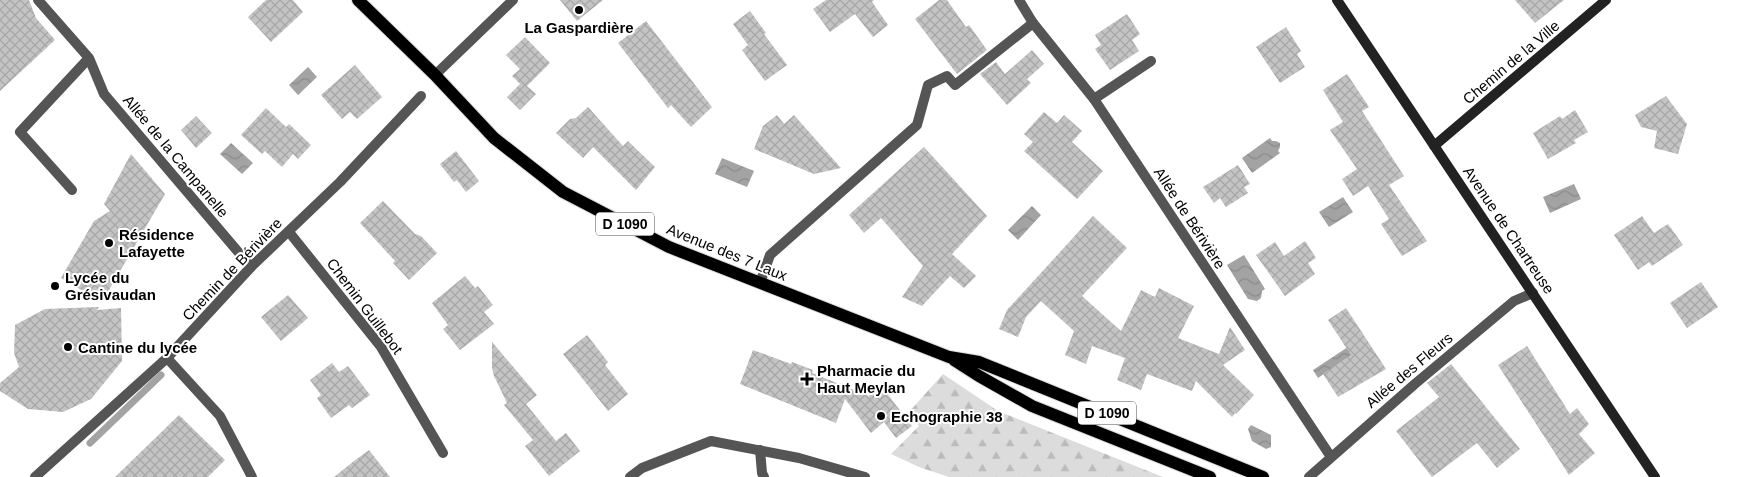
<svg xmlns="http://www.w3.org/2000/svg" width="1762" height="477" font-family="Helvetica,sans-serif">
	<defs>
		<pattern id="forest-firs" width="22" height="20" patternUnits="userSpaceOnUse" patternTransform="scale(1.25)"><rect width="22" height="20" fill="#dcdcdc"/><path d="M5 1l3.5 6h-7zM16 11l3.5 6h-7z" fill="#bbb"/></pattern>
		<pattern id="water-waves" width="16" height="10" patternUnits="userSpaceOnUse" patternTransform="scale(1.25)"><rect width="16" height="10" fill="#a3a3a3"/><path d="M0 5q4-4 8 0t8 0" fill="none" stroke="#8b8b8b"/></pattern>
		<pattern id="building-cross-hatch" width="8" height="8" patternUnits="userSpaceOnUse" patternTransform="scale(1.25)"><rect width="8" height="8" fill="#c4c4c4"/><path d="M0 0l8 8M0 8l8-8" fill="none" stroke="#a7a7a7"/></pattern>
	</defs>
	<rect width="100%" height="100%" fill="#fff"/>
	<!-- forest -->
	<path fill="url(#forest-firs)" d="M943,374L998,411L1163,477H949L919,467L891,454L919,426L909,412Z"/>
	<!-- water -->
	<path fill="url(#water-waves)" d="M308,67L317,77L298,95L289,85Z
		M1270,138L1272,141H1276L1280,143V147L1278,151L1280,153L1252,173L1242,158Z
		M231,143L253,163L242,174L220,154Z
		M722,158L754,171L747,187L715,174Z
		M1574,184L1581,199L1550,213L1543,197Z
		M1343,197L1353,212L1329,227L1319,212Z
		M1032,206L1041,215L1018,240L1008,230Z
		M1244,255L1265,289L1262,291L1261,298L1257,301L1248,299L1227,265Z
		M1354,343L1359,350L1318,378L1313,370Z
		M1251,425L1271,435V447L1266,449L1252,441L1248,429Z"/>
	<g fill="none" stroke-linecap="round" stroke-linejoin="round">
		<!-- stream -->
		<path stroke="#a3a3a3" stroke-width="7" d="M90,443L161,375"/>
	</g>
	<!-- building -->
	<path fill="url(#building-cross-hatch)" d="M0,0H29L36,18L55,40L0,91Z
		M266,0H293L303,12L271,42L248,17Z
		M560,0H603L577,21Z
		M826,0H874L872,2L888,25L873,37L855,14L830,32L813,9Z
		M939,0H947L966,27L969,25L987,50L957,74L915,19Z
		M1515,0H1564L1535,23Z
		M750,11L766,33L764,34L787,65L765,81L742,50L748,45L733,24Z
		M1127,14L1140,34L1132,40L1139,51L1110,70L1095,49L1101,45L1095,35Z
		M646,21L712,107L691,127L671,105L668,108L618,43Z
		M1286,27L1301,51L1297,54L1305,67L1280,83L1256,47Z
		M525,37L550,63L527,86L536,94L520,110L507,97L520,84L512,76L520,69L506,55Z
		M1032,50L1044,64L1027,79L1031,83L1007,105L980,74L996,62L1005,74Z
		M355,65L382,97L357,119L350,112L342,119L321,95Z
		M1347,74L1369,107L1362,111L1404,176L1389,185L1427,241L1402,256L1381,224L1389,219L1368,186L1353,196L1342,179L1357,169L1330,130L1343,122L1323,90Z
		M1666,96L1687,124L1678,154L1654,148L1657,131L1641,127L1635,115Z
		M588,107L623,146L628,141L655,167L636,190L593,147L583,158L556,133L570,119L576,118Z
		M266,108L286,127L289,124L311,145L298,159L293,154L282,167L265,151L262,154L241,135Z
		M1575,110L1588,132L1574,140L1576,143L1548,159L1533,133L1560,116L1562,119Z
		M1044,112L1057,123L1064,115L1082,131L1072,142L1103,171L1077,199L1024,151L1033,142L1024,134Z
		M777,115L784,124L794,115L841,168L814,174L754,149L763,126Z
		M196,116L212,133L196,148L181,130Z
		M924,147L987,216L952,254L976,276L964,288L950,276L922,306L902,297L923,266L881,218L864,233L849,215Z
		M456,151L479,181L466,192L457,180L454,182L440,164Z
		M131,154L165,194L102,302L61,278L94,221L110,211L104,204Z
		M1238,165L1250,184L1244,187L1248,193L1226,207L1220,198L1214,203L1203,187Z
		M383,201L415,234L421,236L437,253L409,280L393,263L395,261L360,223Z
		M1093,216L1127,248L1082,296L1121,331L1141,290L1155,297L1159,288L1194,306L1178,338L1219,354L1230,327L1245,350L1223,365L1254,395L1236,414L1235,413L1232,417L1196,381L1192,391L1147,374L1141,390L1117,380L1125,358L1092,346L1086,364L1065,355L1074,331L1041,301L1026,317L1018,337L999,329L1007,310Z
		M1642,216L1654,233L1668,224L1683,245L1652,266L1649,262L1638,270L1614,235Z
		M1305,241L1316,258L1308,263L1315,274L1285,296L1256,255L1275,242L1284,256Z
		M465,276L475,288L478,286L493,305L484,312L494,324L460,350L443,329L448,325L432,303Z
		M1701,282L1718,307L1687,328L1670,303Z
		M288,295L308,318L281,341L261,317Z
		M99,307L97,310L121,308L122,361L91,399L63,412L28,409L0,391V383L19,367L14,353L15,325L45,309Z
		M1346,308L1386,369L1338,397L1323,374L1351,355L1328,320Z
		M587,335L608,362L605,365L628,394L608,411L563,354Z
		M492,342L537,395L526,404L556,441L566,433L580,451L549,476L525,446L533,440L504,405L507,403L494,376L492,368Z
		M1527,346L1570,414L1577,408L1589,424L1579,434L1595,453L1569,475L1498,365Z
		M753,350L791,364L792,362L813,370L812,373L869,396L882,387L912,426L896,438L884,422L871,433L845,399L836,423L740,384Z
		M332,363L339,372L348,366L370,395L352,408L349,405L331,418L317,398L321,395L310,380Z
		M1451,364L1520,449L1497,468L1477,443L1432,477L1396,431L1439,397L1427,383Z
		M179,415L225,460L208,477H115Z
		M369,450L390,477H334L354,461Z"/>
	<g fill="none" stroke-linecap="round" stroke-linejoin="round">
		<!-- primary casing -->
		<g stroke="#dbdbdb" stroke-width="14">
			<path id="primary" d="M358,0L435,75L494,138L563,192L669,247L949,357L979,362L1263,477
				M954,360L979,376L1032,406L1210,477"/>
		</g>
		<!-- lane -->
		<path stroke="#555" stroke-width="10" d="M38,0L89,58L20,132L72,190
			M89,58L104,94L251,267
			M1094,99L1151,61
			M760,283L770,255L917,125L928,85L947,76L955,85L1033,23
			M760,450L762,473L764,477"/>
		<!-- street -->
		<path stroke="#555" stroke-width="10" d="M1019,0L1033,23L1094,99L1331,457
			M435,75L513,0
			M289,232L381,347L443,453
			M167,358L220,416L252,477
			M35,477L167,358L251,267L340,182L421,96
			M630,477L642,468L711,441L799,458L865,477
			M1309,477L1416,383L1514,301L1533,293"/>
		<!-- secondary -->
		<path stroke="#222" stroke-width="10" d="M1337,0L1655,477
			M1434,146L1606,0"/>
		<!-- primary -->
		<use href="#primary" stroke="#000" stroke-width="12"/>
	</g>
	<!-- markers -->
	<g fill="#000" stroke="#fff" stroke-width="2">
		<circle cx="579" cy="10" r="5"/>
		<circle cx="109" cy="243" r="5"/>
		<circle cx="55" cy="286" r="5"/>
		<circle cx="68" cy="347" r="5"/>
		<path d="M804.5 371.5h5v5h5v5h-5v5h-5v-5h-5v-5h5z"/>
		<circle cx="881" cy="416" r="5"/>
	</g>
	<g text-anchor="middle" dominant-baseline="central" stroke-width="4" stroke-linejoin="round" paint-order="stroke">
		<!-- shield labels -->
		<g fill="#fff" stroke="#4c4c4c" stroke-width="1">
			<rect x="596" y="212.5" width="58" height="23" rx="4"/>
			<rect x="1078" y="401.5" width="58" height="23" rx="4"/>
		</g>
		<g font-size="14" font-weight="bold" fill="#000">
			<text x="625" y="224">D 1090</text>
			<text x="1107" y="413">D 1090</text>
		</g>
		<!-- poi labels -->
		<g font-size="15" font-weight="bold" fill="#000" stroke="#fff" text-anchor="start">
			<text x="579" y="27" text-anchor="middle">La Gaspardière</text>
			<text x="119" y="234">Résidence<tspan x="119" dy="17">Lafayette</tspan></text>
			<text x="65" y="277">Lycée du<tspan x="65" dy="17">Grésivaudan</tspan></text>
			<text x="78" y="347">Cantine du lycée</text>
			<text x="817" y="370">Pharmacie du<tspan x="817" dy="17">Haut Meylan</tspan></text>
			<text x="891" y="416">Echographie 38</text>
		</g>
		<!-- street labels -->
		<g font-size="15" fill="#000" stroke="#fff">
			<text transform="translate(1511 62) rotate(-40)">Chemin de la Ville</text>
			<text transform="translate(176 156) rotate(50)">Allée de la Campanelle</text>
			<text transform="translate(1190 218) rotate(57)">Allée de Bérivière</text>
			<text transform="translate(1509 230) rotate(56)">Avenue de Chartreuse</text>
			<text transform="translate(727 252) rotate(22)">Avenue des 7 Laux</text>
			<text transform="translate(232 269) rotate(-46)">Chemin de Bérivière</text>
			<text transform="translate(365 306) rotate(53)">Chemin Guillebot</text>
			<text transform="translate(1409 370) rotate(-40)">Allée des Fleurs</text>
		</g>
	</g>
</svg>
